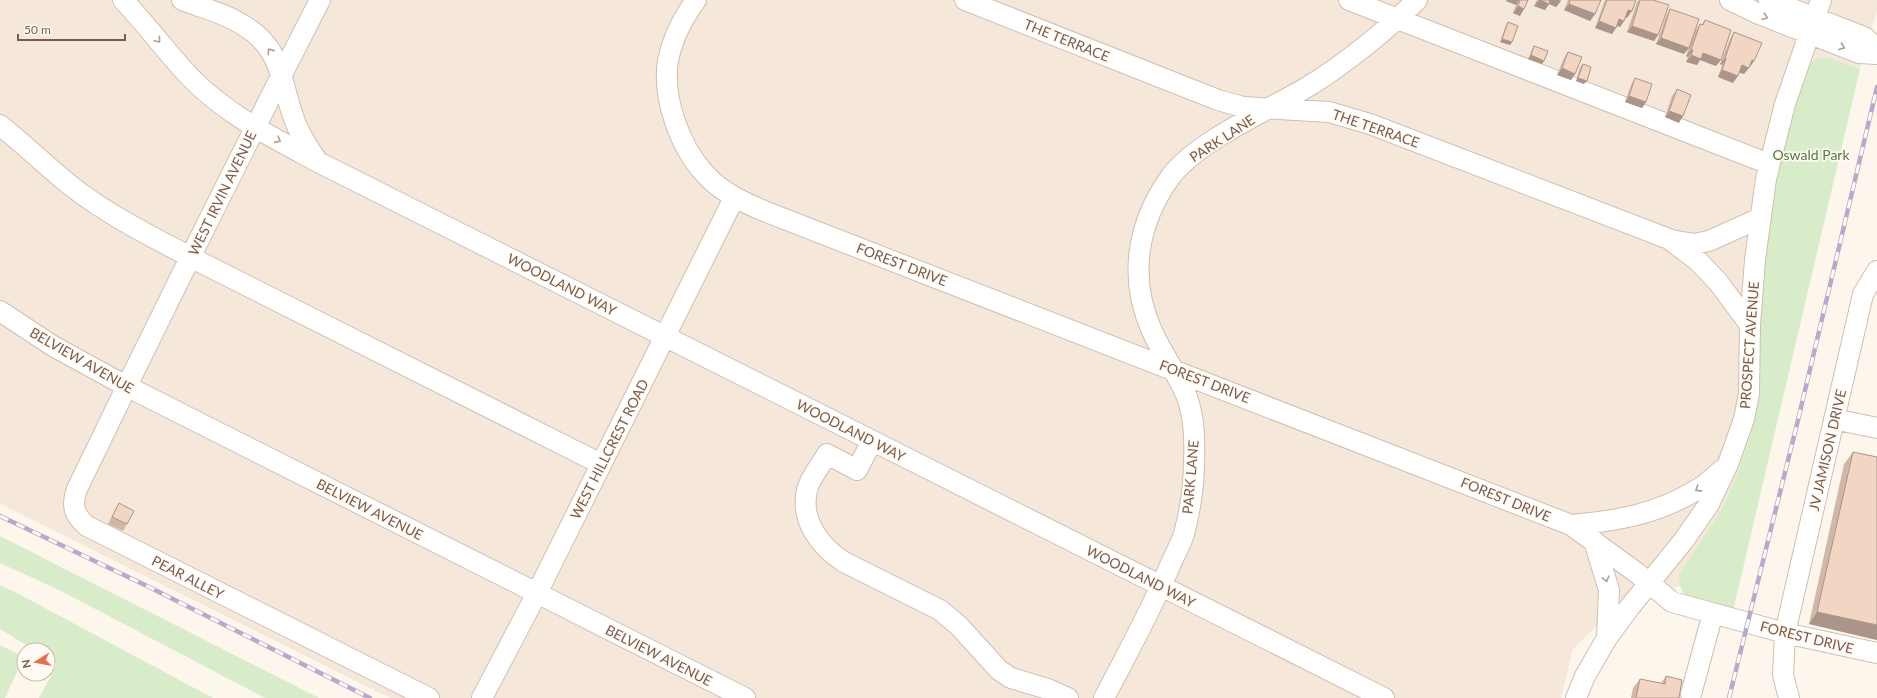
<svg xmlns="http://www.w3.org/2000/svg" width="1877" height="698" font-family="Lato,sans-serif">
	<rect width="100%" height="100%" fill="#fdf6ec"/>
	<!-- residential -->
	<path fill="#f5e8da" d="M0,0H1877V11L1860,69L1827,57L1755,387L1752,431L1735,480L1720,512L1680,574V586L1622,601L1573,649L1561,698H390L0,504Z"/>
	<!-- green -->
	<path fill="#d8ecc9" d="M1827,57L1860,69L1733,611L1685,596L1680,586L1679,574L1720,512L1735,480L1752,431L1758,312L1771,197L1785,136L1806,66L1818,59Z
		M0,536L319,698H265L59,590L0,563Z
		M0,585L15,592L213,698H39L57,664L48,659V650H34L0,629Z
		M0,645L24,657L5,698H0Z"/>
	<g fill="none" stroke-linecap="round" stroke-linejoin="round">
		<!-- minor casing -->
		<g stroke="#d1beb0" stroke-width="22">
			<path id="minor" d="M123,0C147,25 167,53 191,78C227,115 274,138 318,162L1384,698
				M182,0C203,8 227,14 246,27C280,48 281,79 292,113C297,130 306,145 316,159
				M320,0C237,162 156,325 77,489C71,506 74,515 87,526L429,698
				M696,0C683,18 672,39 668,61C662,98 680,147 705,174C721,192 743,202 764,211L1571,525L1637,573L1672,602L1785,633L1877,653
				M965,0L1218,100L1243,107L1329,112L1370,124L1669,239L1698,261L1718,282L1750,325
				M1349,0L1769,164
				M1730,0L1759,14L1859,53L1877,54
				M1769,0L1864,37L1877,48
				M0,125C24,144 46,166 70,185C106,214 149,235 190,257L601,464
				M1671,240L1694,244L1709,241L1760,218
				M0,311L53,346L126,386L745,698
				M1834,419L1877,428
				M872,441L857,470L827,454C821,465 810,478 807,490C800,520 820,547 844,562L940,610L959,626L999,670L1011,678L1048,689L1068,698
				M1571,525C1617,521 1658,514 1698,489C1707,484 1714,476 1722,470
				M1594,541L1609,590L1607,638
				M1691,694L1713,613
				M482,698L537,593L734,198
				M1104,698C1126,656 1149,614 1168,570C1173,558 1180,546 1184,534C1190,511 1194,486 1194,461C1195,441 1194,416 1187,397C1178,374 1162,354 1152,331C1128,278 1137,223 1171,176C1199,140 1269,110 1309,86C1345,64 1387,30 1417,0
				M1576,698L1585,676L1607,638L1629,608L1684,540L1709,504L1728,464L1744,419L1749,394L1750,325L1755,260L1766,179L1785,104L1821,0
				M1789,698L1783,675L1785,633L1863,294L1877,271"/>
		</g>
		<!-- minor -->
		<use href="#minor" stroke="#fff" stroke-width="20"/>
		<!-- rail casing -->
		<g stroke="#b9a8c9" stroke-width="4.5">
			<path id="rail" d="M0,516L145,585L370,698
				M1729,698L1798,420L1877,87"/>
		</g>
		<!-- rail -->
		<use href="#rail" stroke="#fffaf3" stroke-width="3" stroke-dasharray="9" stroke-linecap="butt"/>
	</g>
	<!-- wall -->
	<path fill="#d1b7a8" d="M1507,0H1528L1520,16L1513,13L1516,5L1506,1Z
		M1537,0H1561L1556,7L1549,4L1545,10L1534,6Z
		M1568,0H1601L1595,14L1590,21L1564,10Z
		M1605,0H1636L1627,18L1626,17L1624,21L1620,27L1617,26L1612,34L1595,28Z
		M1639,0H1653L1658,35L1654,41L1627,32L1637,2Z
		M1670,9L1684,54L1656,44L1666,16Z
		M1705,20L1716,66L1700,60L1697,65L1686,62L1688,57L1686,56L1695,30L1700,24H1702Z
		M1508,22L1512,42L1510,45L1500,42L1506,25Z
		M1734,32L1750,67H1749L1744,74L1739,72L1733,83L1718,77L1722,65L1720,64L1730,39Z
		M1534,46L1542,64L1528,59L1532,49Z
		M1568,52L1575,74L1571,80L1557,75L1564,58Z
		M1583,64L1584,84L1576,81L1580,67Z
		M1635,78L1646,102L1642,108L1625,102L1631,85Z
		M1677,89L1679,123L1665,117L1672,96Z
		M1853,452L1877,640L1809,624L1844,464Z
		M119,503L127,524L123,531L108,524L115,510Z
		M1666,676L1679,698H1631L1633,688L1640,679L1661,683Z"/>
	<!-- shaded-wall -->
	<path fill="#aa9588" d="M1507,0H1519L1516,5L1506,1Z
		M1539,0H1559L1561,1L1556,7L1549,4L1545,10L1534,6Z
		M1569,4L1595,14L1590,21L1564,10Z
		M1518,6L1524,9L1520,16L1513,13Z
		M1628,10L1632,11L1627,18L1624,16Z
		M1619,19L1624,21L1620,27L1615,25Z
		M1599,21L1616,28L1612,34L1595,28Z
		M1632,26L1658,35L1654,41L1627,32Z
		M1661,38L1689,48L1684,54L1656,44Z
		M1502,39L1512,42L1510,45L1500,42Z
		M1691,50H1693L1688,57L1686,56Z
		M1703,53L1721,60L1716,66L1700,60L1697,65L1686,62L1691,55Z
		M1531,55L1544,61L1542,64L1528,59Z
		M1725,58L1726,59L1722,65L1720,64Z
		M1752,60L1754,61L1750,67L1747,66Z
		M1742,65L1749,68L1744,74L1737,72Z
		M1562,68L1575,74L1571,80L1557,75Z
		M1722,70L1738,76L1733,83L1718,77Z
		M1578,78L1587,81L1584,84L1576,81Z
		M1629,96L1646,102L1642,108L1625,102Z
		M1669,111L1683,116L1679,123L1665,117Z
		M1817,612L1877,625V640L1809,624Z"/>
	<!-- building -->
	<path fill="#f3d5c3" stroke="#aa9588" d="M1520,0H1528L1524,9L1518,6Z
		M1540,0H1550L1549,4Z
		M1570,0H1601L1595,14L1569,4Z
		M1607,0H1636L1632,11L1628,10L1624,21L1619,19L1616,28L1599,21Z
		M1640,0H1653L1669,5L1658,35L1632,26Z
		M1670,9L1699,19L1689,48L1661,38Z
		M1705,20L1731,30L1721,60L1703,53L1701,59L1691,55L1693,50H1691L1700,24L1703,25Z
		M1508,22L1518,26L1512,42L1502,39Z
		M1734,32L1762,43L1754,61L1752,60L1749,68L1742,65L1738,76L1722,70L1726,59L1725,58Z
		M1534,46L1548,51L1544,61L1531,55Z
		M1568,52L1582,57L1575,74L1562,68Z
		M1583,64L1591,67L1587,81L1578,78Z
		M1635,78L1652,84L1646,102L1629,96Z
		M1677,89L1691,95L1683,116L1669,111Z
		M1853,452L1877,457V625L1817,612Z
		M119,503L134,511L127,524L112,517Z
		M1666,676L1682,680L1679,698H1636L1640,679L1665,684Z"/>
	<!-- one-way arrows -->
	<defs><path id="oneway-chevron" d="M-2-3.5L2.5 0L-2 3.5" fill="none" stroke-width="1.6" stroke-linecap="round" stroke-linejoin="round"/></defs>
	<g stroke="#af9d94">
		<use href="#oneway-chevron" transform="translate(1765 17) rotate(21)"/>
		<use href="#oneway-chevron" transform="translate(158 40) rotate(50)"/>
		<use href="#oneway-chevron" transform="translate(1842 47) rotate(22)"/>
		<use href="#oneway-chevron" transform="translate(270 51) rotate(-125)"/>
		<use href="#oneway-chevron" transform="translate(278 140) rotate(29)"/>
		<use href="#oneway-chevron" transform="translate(1698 489) rotate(147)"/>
		<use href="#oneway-chevron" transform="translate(1606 579) rotate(75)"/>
	</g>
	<g text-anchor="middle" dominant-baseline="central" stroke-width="3.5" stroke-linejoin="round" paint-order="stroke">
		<!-- street labels -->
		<g font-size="14" fill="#7a5c4d" stroke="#fffaf3">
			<text transform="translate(1067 40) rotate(22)">THE TERRACE</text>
			<text transform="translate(1376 128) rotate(19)">THE TERRACE</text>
			<text transform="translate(1222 138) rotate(-33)">PARK LANE</text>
			<text transform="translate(222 193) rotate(-64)">WEST IRVIN AVENUE</text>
			<text transform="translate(902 264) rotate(21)">FOREST DRIVE</text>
			<text transform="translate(562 284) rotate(27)">WOODLAND WAY</text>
			<text transform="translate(1749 345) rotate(-86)">PROSPECT AVENUE</text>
			<text transform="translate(82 360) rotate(30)">BELVIEW AVENUE</text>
			<text transform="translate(1205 381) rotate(21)">FOREST DRIVE</text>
			<text transform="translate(851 430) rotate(27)">WOODLAND WAY</text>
			<text transform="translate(609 449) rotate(-63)">WEST HILLCREST ROAD</text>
			<text transform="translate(1827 450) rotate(-77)">JV JAMISON DRIVE</text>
			<text transform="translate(1190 477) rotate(-85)">PARK LANE</text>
			<text transform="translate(1506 499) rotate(22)">FOREST DRIVE</text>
			<text transform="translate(370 509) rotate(27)">BELVIEW AVENUE</text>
			<text transform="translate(1141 576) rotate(27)">WOODLAND WAY</text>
			<text transform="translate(188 577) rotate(27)">PEAR ALLEY</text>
			<text transform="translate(1807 637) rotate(14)">FOREST DRIVE</text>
			<text transform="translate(659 655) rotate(27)">BELVIEW AVENUE</text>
		</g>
		<!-- park labels -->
		<g font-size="14" fill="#537a41" stroke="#fffaf3">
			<text x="1811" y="154">Oswald Park</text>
		</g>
	</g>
	<!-- north arrow -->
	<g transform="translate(36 662) rotate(259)"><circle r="19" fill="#fffaf3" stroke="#cabbb1"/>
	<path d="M0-3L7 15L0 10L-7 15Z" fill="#e76f51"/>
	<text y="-6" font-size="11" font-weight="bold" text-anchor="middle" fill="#7a5c4d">N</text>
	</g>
	<!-- scale -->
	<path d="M18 34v6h107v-6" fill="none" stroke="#7a5c4d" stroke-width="2"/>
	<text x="24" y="34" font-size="12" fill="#7a5c4d" stroke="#fffaf3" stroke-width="3" paint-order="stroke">50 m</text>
</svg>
